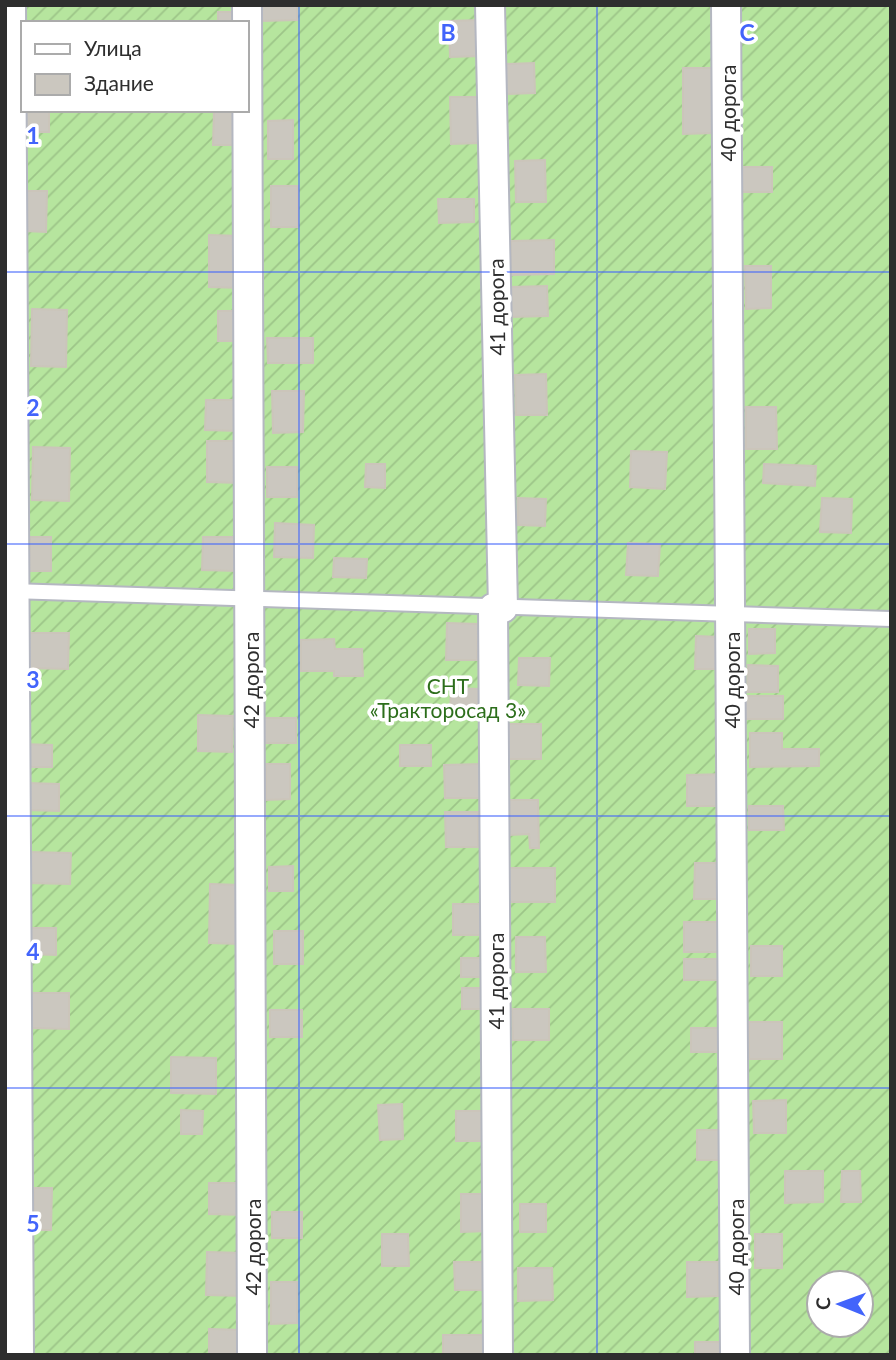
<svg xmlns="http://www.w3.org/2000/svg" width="896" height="1360" font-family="Lato,sans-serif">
	<defs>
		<pattern id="garden-furrows" width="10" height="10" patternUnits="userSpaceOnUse" patternTransform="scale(1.75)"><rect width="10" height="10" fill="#b6e59e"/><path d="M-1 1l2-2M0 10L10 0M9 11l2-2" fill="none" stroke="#9dc588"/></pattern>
	</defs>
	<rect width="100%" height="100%" fill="#efe9e1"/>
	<!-- garden -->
	<path fill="url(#garden-furrows)" fill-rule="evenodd" d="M5,5H891V1355H5ZM23,23H247V110H23ZM819,1283H861V1325H819Z"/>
	<!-- building -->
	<path fill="#cbc7bf" stroke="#cbc5ba" stroke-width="2" d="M262,5H297V20L262,21Z
		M218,12H242V23H218Z
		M480,20L481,56L450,57L449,21Z
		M534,63L535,93L506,94V64Z
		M683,68H713L714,133L683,134Z
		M450,97H480L481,143L451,144Z
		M26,110H49V132H25Z
		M214,110H239L238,145H213Z
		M293,120V159H268V121Z
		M545,160L546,202H516L515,161Z
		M742,167H772V192H742Z
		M271,186H298V227H271Z
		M26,191H47L46,232L25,231Z
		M438,199H474V222L439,223Z
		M209,235L243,236L242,288L209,287Z
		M554,240V274L511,275V241Z
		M745,266H771V308L746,309Z
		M547,286L548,316L510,317L509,287Z
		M32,309L67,310L66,367L31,366Z
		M218,311H237L236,341H218Z
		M267,338H313V363H268Z
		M546,374L547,415H516L515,375Z
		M272,391H304L303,432L273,433Z
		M206,400H239V431L205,430Z
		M746,407H776L777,449H746Z
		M207,441H241L240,483L207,482Z
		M33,447L70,448L69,501L32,500Z
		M631,451L667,452L665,489L630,487Z
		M366,464H385V488L365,487Z
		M764,464L816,466L815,486L763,483Z
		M267,467H297V497H267Z
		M518,498L546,499L545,526L518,525Z
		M822,498L852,499L851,533L820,532Z
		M275,523L314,525L313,558L274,557Z
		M30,537H51V571H29Z
		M203,537H239L238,571L202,570Z
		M628,543L660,544L658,576L626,575Z
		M334,558L367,559L366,578L333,577Z
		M447,623L478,624L477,660H446Z
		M749,629H775V653L749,654Z
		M27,633H69L68,669L26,668Z
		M696,636L720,637V669H695Z
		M334,639L335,649H362L363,676H334V671H301V640Z
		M519,658H550L549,686L518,685Z
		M748,665L778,666V692H747Z
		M451,688L480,689V719L450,718Z
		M745,696H783V719H745Z
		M198,715L233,716L232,752L198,751Z
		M264,718H296V743H264Z
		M505,724H541V759H504Z
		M750,733H782V749H819V766L750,767Z
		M23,744L52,745V767H23Z
		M400,745H431V766H400Z
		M266,764H290V799L266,800Z
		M481,764V798H445L444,765Z
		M727,774V806H687V775Z
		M27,783L59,784V811L27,810Z
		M509,800H538L539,848H530L529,834L510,835Z
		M749,806H783L784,830H749Z
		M445,812H478V847H446Z
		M28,852L71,853L70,884L27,883Z
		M695,863H719L720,899H694Z
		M293,866V891H269V867Z
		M507,868H555V902H507Z
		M210,884L241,885L240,944L209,943Z
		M453,904H483V935H453Z
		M684,922H720V952H684Z
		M28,928H56V955L27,954Z
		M274,931H303V964H274Z
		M516,937H545L546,972H516Z
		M751,946H782V976H751Z
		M461,958H488L487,977H461Z
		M684,959H722V980H684Z
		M462,988H485V1009H462Z
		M30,993H69V1029L29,1028Z
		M512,1009H549V1040H513Z
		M270,1010H302V1037H270Z
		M749,1022H782V1059H749Z
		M691,1028H722L723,1052H691Z
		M171,1057L216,1058V1094L171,1093Z
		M786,1100V1133H754L753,1101Z
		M402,1104L403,1139L380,1140L378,1105Z
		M181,1110L203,1111L202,1134H181Z
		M456,1111H488V1141H456Z
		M697,1130H727V1160H697Z
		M785,1171H823V1202L785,1203Z
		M842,1171H860L861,1202H841Z
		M209,1183H245L244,1215L209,1214Z
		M34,1188H52L51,1230H33Z
		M461,1194H489V1231L461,1232Z
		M520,1204H546V1232H520Z
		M272,1212H302V1238H272Z
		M382,1234H408L409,1266H382Z
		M755,1234H782V1268H755Z
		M207,1252L244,1253L243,1296L206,1295Z
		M454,1262H488V1290H455Z
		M687,1262H718V1296L687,1297Z
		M518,1268H552L553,1300L518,1301Z
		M271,1282H297V1323L271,1324Z
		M209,1329L243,1330V1355H209Z
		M443,1335H485V1355H443Z
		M695,1342H726V1355H695Z"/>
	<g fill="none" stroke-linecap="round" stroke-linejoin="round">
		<!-- lane casing -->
		<g stroke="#b4b7c1" stroke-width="18">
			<path id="lane" d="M11,591L891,619"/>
		</g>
		<!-- street casing -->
		<g stroke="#b4b7c1" stroke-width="32">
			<path id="street" d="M11,5L19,1355
				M247,5L252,1355
				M490,5L503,608
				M726,5L735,1355
				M493,608L498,1355"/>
		</g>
		<!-- lane -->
		<use href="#lane" stroke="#fff" stroke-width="14"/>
		<!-- street -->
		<use href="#street" stroke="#fff" stroke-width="28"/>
	</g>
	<!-- grid -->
	<path fill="none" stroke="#4264fb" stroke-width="2" stroke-opacity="0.55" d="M299,5V1355M597,5V1355M5,272H891M5,544H891M5,816H891M5,1088H891"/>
	<g text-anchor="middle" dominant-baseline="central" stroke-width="7" stroke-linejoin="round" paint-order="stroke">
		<!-- street labels -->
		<g font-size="21" fill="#2e2e2e" stroke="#fff">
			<text transform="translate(727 113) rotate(-90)">40 дорога</text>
			<text transform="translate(496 307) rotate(-91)">41 дорога</text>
			<text transform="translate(250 680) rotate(-90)">42 дорога</text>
			<text transform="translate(731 680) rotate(-90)">40 дорога</text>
			<text transform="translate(495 981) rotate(-90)">41 дорога</text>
			<text transform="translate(252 1247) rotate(-90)">42 дорога</text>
			<text transform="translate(735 1247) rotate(-90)">40 дорога</text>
		</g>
		<!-- park labels -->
		<g font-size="21" fill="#2c6e1b" stroke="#fff">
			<text x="448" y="685">СНТ<tspan x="448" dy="24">«Тракторосад 3»</tspan></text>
		</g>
	</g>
	<g font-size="23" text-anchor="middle" font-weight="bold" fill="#4264fb" stroke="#fff" stroke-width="7" stroke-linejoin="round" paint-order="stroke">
		<text x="448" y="41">B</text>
		<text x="747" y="41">C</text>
		<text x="33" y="144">1</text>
		<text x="33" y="416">2</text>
		<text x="33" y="688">3</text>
		<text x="33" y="960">4</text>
		<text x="33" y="1232">5</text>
	</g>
	<!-- border -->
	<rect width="896" height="1360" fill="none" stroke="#2e2e2e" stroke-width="14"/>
	<!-- legend -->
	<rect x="21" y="21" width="228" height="91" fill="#ffffff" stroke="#ababab" stroke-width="2"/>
	<rect x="35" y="44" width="35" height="10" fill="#ffffff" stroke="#ababab" stroke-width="2"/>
	<text x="84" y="56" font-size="21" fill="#2e2e2e">Улица</text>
	<rect x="35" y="74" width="35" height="21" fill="#cbc7bf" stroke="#ababab" stroke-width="2"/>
	<text x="84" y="91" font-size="21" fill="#2e2e2e">Здание</text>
	<!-- north arrow -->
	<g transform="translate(840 1304) rotate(271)"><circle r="33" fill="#ffffff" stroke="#ababab" stroke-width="2"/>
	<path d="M0-5L12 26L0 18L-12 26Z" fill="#4264fb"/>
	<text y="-10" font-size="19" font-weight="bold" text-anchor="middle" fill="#2e2e2e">С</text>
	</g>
</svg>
